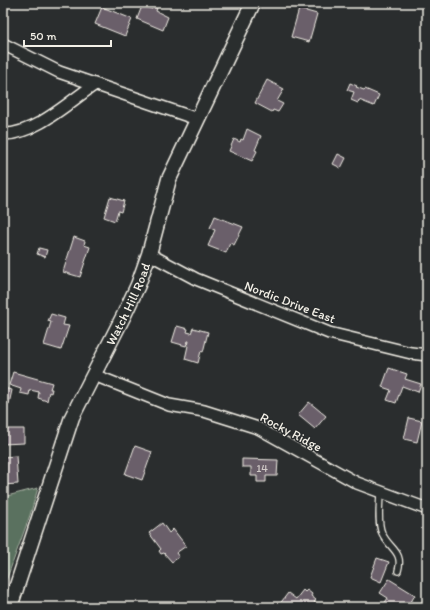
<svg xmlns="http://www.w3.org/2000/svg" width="430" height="610" font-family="Itim,sans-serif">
	<rect width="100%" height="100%" fill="#2a2d2e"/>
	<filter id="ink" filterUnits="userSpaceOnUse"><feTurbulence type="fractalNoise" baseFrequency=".025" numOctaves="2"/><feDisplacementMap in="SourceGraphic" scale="8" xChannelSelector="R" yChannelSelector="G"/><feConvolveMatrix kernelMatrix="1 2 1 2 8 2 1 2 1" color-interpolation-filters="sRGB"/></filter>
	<g filter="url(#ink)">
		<!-- green -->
		<path fill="#5a715e" stroke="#a7b1a3" d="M38,488L30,515L3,589V497Z"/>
		<!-- building -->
		<path fill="#6b5e6b" stroke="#f4f1e8" d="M142,6L152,9L153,6L157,8L156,11L168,17L163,30L137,19Z
			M102,7L132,19L125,36L95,24Z
			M299,9L317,14L309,42L291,37Z
			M267,80L284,89L277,101L283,104L278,112L273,110L272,112L255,103Z
			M350,83L357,86L356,87L364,90L365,89L379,95L374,106L359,100L358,103L351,100L354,92L347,90Z
			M247,129L261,136L255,150L257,151L252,161L229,151L234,139L240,142L241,139L243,140Z
			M338,154L346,158L341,168L333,164Z
			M110,197L124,201L121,212L118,211L115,221L104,217Z
			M215,216L243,227L234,245L230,243L226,253L208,246L215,230L210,228Z
			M74,237L85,241L84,245L90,247L80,277L63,272Z
			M39,248L47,250L45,257L37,254Z
			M51,314L65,318L63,325L69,326L61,350L44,345L51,322L48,321Z
			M177,326L188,329L187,332L191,333L193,328L208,332L203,352L201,351L198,363L185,359L189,341H188L186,346L172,342Z
			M389,368L407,374L405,379L421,384L418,392L402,386L396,403L387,400L391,390L382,387Z
			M13,372L52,383L50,389H52L51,393L49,392L47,401L38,398L39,392L30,390L29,395L20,393L21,389L9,385Z
			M3,388L12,390L9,404L3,402Z
			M309,402L326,416L315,429L298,415Z
			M3,415H4L5,429H24V443L3,444Z
			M409,418L422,421L417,442L404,439Z
			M135,446L152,452L142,480L125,474Z
			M16,456L18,484L3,485V457Z
			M242,459L278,460L277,476H266V482H257V476H251V467H242Z
			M162,523L169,533L173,529L186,546L176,553L179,557L172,562L164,553L161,554L159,551L161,549L149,533Z
			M377,558L389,562L381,582L370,577Z
			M389,579L415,595L408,607H389L384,604L388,598L380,593Z
			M303,590L305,592L307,590L312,594L311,596L316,600L314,602L320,607H281L279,605L288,593L296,599Z"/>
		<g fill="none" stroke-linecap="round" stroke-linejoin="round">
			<!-- service casing -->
			<g stroke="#f4f1e8" stroke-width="8">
				<path id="service" d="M380,492C380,502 377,523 382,533C389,549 404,551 398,571"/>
			</g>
			<!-- minor casing -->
			<g stroke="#f4f1e8" stroke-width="14">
				<path id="minor" d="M3,44L59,72L197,119
					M3,134C34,135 69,102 94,85
					M149,254L196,279L329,333L411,353L427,355
					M94,375L169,405L204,411L258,428L357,483L427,509"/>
			</g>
			<!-- tertiary casing -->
			<g stroke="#f4f1e8" stroke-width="17">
				<g id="tertiary">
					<path id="s1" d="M10,607L72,417L124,315L138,285L149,254L169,179L253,3"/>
				</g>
			</g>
			<!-- service -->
			<use href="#service" stroke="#2a2d2e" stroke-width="5.5"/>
			<!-- minor -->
			<use href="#minor" stroke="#2a2d2e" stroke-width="11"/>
			<!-- tertiary -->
			<use href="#tertiary" stroke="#2a2d2e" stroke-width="14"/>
		</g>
	</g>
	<g text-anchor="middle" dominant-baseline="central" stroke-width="3" stroke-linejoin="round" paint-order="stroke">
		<!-- number labels -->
		<g font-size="11" fill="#d2ccc9">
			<text x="262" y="468">14</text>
		</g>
		<!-- street labels -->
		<g font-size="13" fill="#f4f1e8" stroke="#2a2d2e">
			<text transform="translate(290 302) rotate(21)">Nordic Drive East</text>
			<text stroke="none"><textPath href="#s1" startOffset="326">Watch Hill Road</textPath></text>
			<text transform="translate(291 432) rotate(28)">Rocky Ridge</text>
		</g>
	</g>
	<!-- margin -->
	<rect width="430" height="610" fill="none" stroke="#2a2d2e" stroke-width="16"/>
	<rect x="8" y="8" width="414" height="594" fill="none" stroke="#f4f1e8" stroke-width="1.5" filter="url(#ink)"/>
	<!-- scale -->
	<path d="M24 40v6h87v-6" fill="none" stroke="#f4f1e8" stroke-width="2"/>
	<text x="30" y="40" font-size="12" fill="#f4f1e8" stroke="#2a2d2e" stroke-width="3" paint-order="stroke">50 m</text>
</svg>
